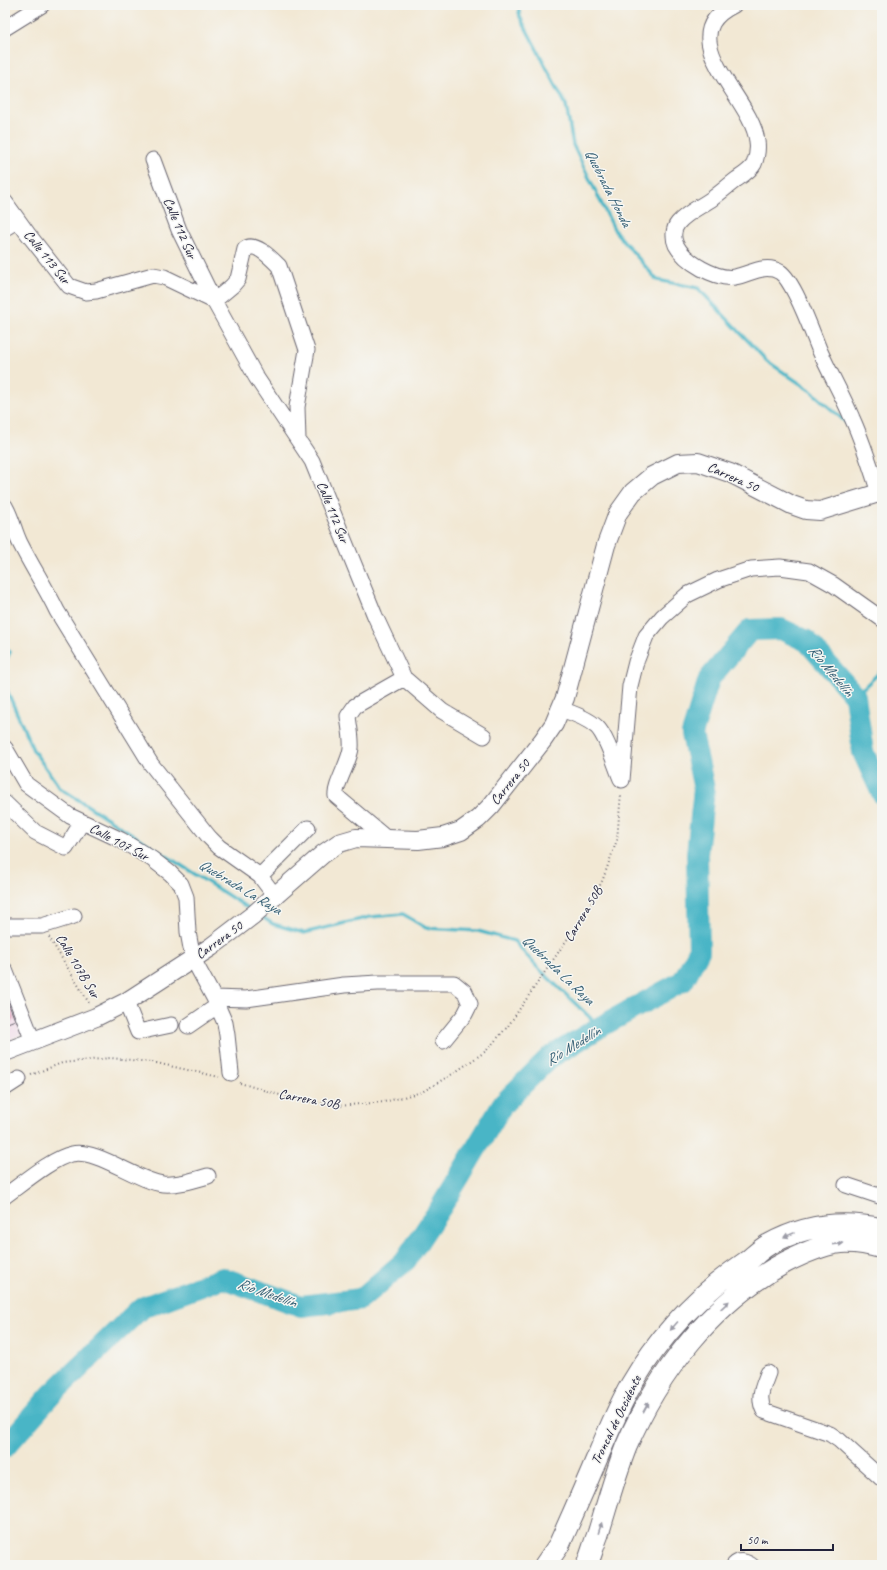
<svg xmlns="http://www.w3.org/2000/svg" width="887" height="1570" font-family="Caveat,sans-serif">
	<rect width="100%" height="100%" fill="#f6f6f2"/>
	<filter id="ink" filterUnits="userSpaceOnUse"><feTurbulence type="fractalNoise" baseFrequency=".025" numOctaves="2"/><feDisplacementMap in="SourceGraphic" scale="8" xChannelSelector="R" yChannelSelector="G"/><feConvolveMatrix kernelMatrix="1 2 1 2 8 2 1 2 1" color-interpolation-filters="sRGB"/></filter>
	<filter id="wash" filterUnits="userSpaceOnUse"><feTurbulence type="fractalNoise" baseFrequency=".012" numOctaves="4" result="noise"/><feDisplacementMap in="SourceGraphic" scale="16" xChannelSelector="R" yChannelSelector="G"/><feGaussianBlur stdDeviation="0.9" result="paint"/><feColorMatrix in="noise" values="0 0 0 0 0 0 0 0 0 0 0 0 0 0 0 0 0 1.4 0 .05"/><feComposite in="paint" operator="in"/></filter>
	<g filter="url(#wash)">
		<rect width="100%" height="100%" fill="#f2e8d4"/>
		<!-- built -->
		<path fill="#efd0e6" d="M5,981L25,1033L5,1042Z"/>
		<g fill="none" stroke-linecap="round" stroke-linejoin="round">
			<!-- stream -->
			<path stroke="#49b5c6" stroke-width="3.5" d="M518,5L520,17L566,105L573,145L615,231L657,280L698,288L767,361L811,391L849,425
				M5,648L10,652L5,662
				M5,686L33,750L60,788L251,910
				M855,696L882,670
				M259,915L273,924L304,933L370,917L403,914L426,928L478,931L514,941L537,967L600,1027"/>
			<!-- river -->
			<path stroke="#49b5c6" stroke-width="22" d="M5,1447L51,1395L141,1308L223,1278L301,1306L361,1299L406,1260L441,1207L502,1105L549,1058L600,1027L683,981L699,951L697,854L704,789L692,734L709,679L750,630L781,629L807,641L855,696L863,752L882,793"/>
		</g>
		<g id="blocks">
			<!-- building -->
			<path fill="#da8dac" d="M5,995L15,1020L5,1024Z"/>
		</g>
	</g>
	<g filter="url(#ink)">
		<use href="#blocks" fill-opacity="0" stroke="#6b6771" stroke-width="1"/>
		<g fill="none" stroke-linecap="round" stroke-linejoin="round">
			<!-- minor casing -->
			<g stroke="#6b6771" stroke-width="17">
				<path id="minor" d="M734,5C668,37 752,97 757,141C758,148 757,157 754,164C751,170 743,175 737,179C729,185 721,192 713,198C702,206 687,212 678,223C673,229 673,238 676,245C685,262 716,280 735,277C750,274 765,263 780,272C794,281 812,332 819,349C829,372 842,394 852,418C863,442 871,468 879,493
					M5,28L42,5
					M153,160L179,230L214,301L256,377L312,461L375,616L404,678L355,706L348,716C349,726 352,738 351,748C350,761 334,787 336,796L386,838
					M5,202L28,234L69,286L86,292L96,291L153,275L164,277L214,301
					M5,228L18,220
					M214,301L232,286L238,279L245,249C255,241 272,259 279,266L307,350L297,407L298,440
					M5,506C12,518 14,531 20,543C32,567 46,588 57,611L151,764L209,837L219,847L260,876L275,896
					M404,678L442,711L484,736
					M560,709C573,713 587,718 597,727C607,737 615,765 621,779
					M5,748L26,784L70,816L121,840L152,859L170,873L181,884L186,897L188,932L193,959L214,998L225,1023L227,1035L231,1073
					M622,780L630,686L636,662L646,636L662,617L687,595L718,580L751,569L780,567L809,571L834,585L882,619
					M5,803L35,832L66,848L82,822
					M260,876L308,828
					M5,926H42L74,916
					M5,970L33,1041
					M214,998L246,999L344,985L378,983H454L465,992L470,1004L465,1014L443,1041
					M126,1002L138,1032L171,1025
					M188,1026L217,1006
					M5,1088L19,1079
					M846,1185L882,1197
					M5,1196C22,1184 52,1158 72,1154C96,1148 137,1181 163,1184C179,1185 194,1180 208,1176
					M768,1373C763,1387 757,1397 764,1411L830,1434L839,1440L882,1479
					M734,1565C740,1559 745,1562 751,1565"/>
			</g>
			<!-- major casing -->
			<g stroke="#6b6771" stroke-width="20">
				<path id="major" d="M5,1052L96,1017L126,1002L211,947L253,915L323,854L339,843L356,838L418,840L443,837L461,831L478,819L491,806L543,740L554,724L565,698L606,545L618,513L633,492L652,476L678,463L698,462L730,473L792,505L806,510L820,511L882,492"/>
			</g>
			<!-- highway casing -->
			<g stroke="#6b6771" stroke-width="23">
				<path id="highway" d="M545,1565L559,1545C573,1514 587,1482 600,1451C610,1428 619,1406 631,1385C660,1335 701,1292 749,1260C755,1255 761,1249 768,1245C804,1225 842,1220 882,1229
					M587,1565C591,1555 594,1544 598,1534C607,1505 615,1475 626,1447C658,1372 714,1300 786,1262C802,1254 819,1246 837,1243C852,1241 868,1244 882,1248"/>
			</g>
			<!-- path -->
			<path stroke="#6b6771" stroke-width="2" stroke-dasharray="1 3" stroke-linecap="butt" d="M49,937L89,1003
				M31,1075L62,1063L110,1058L152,1062L219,1077
				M240,1083L293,1099L338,1106L384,1102L422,1092L454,1073L486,1051L508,1026L590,906L603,879L617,840L621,793"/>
			<!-- minor -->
			<use href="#minor" stroke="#fff" stroke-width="15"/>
			<!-- major -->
			<use href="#major" stroke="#fff" stroke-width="18"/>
			<!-- highway -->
			<use href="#highway" stroke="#fff" stroke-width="21"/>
		</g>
		<!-- one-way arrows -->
		<defs><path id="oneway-solid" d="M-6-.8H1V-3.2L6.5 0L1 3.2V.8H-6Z"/></defs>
		<g fill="#9c9ca7">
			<use href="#oneway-solid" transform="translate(789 1235) rotate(158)"/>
			<use href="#oneway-solid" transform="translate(838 1244) rotate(-6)"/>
			<use href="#oneway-solid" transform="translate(725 1305) rotate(-43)"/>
			<use href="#oneway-solid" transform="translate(674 1326) rotate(131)"/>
			<use href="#oneway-solid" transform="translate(646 1407) rotate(-61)"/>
			<use href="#oneway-solid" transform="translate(600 1528) rotate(-72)"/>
		</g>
	</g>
	<g text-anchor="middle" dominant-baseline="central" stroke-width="3" stroke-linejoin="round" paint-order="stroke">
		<!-- street labels -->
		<g font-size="14" fill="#22223b" stroke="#f6f6f2">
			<text transform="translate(180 228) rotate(67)">Calle 112 Sur</text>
			<text transform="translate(47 257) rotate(51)">Calle 113 Sur</text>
			<text transform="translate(733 477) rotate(24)">Carrera 50</text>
			<text transform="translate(333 512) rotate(68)">Calle 112 Sur</text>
			<text transform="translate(510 782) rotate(-51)">Carrera 50</text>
			<text transform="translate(119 842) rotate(28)">Calle 107 Sur</text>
			<text transform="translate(583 914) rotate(-59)">Carrera 50B</text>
			<text transform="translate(219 940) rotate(-36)">Carrera 50</text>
			<text transform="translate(78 966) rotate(59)">Calle 107B Sur</text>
			<text transform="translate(309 1099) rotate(10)">Carrera 50B</text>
			<text transform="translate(616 1420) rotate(-64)">Troncal de Occidente</text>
		</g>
		<!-- water labels -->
		<g font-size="15" font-style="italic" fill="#325d73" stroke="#f6f6f2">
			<text transform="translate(608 188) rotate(63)">Quebrada Honda</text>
			<text transform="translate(831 671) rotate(50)">Río Medellín</text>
			<text transform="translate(240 887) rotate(31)">Quebrada La Raya</text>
			<text transform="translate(558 970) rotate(44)">Quebrada La Raya</text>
			<text transform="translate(573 1046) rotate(-32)">Río Medellín</text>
			<text transform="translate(267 1293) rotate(19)">Río Medellín</text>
		</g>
	</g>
	<!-- margin -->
	<rect width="887" height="1570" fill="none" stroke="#f6f6f2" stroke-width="20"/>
	<!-- scale -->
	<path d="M741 1544v6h92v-6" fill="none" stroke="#22223b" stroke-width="2"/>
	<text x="747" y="1544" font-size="12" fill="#22223b" stroke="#f6f6f2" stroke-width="3" paint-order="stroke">50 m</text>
</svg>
